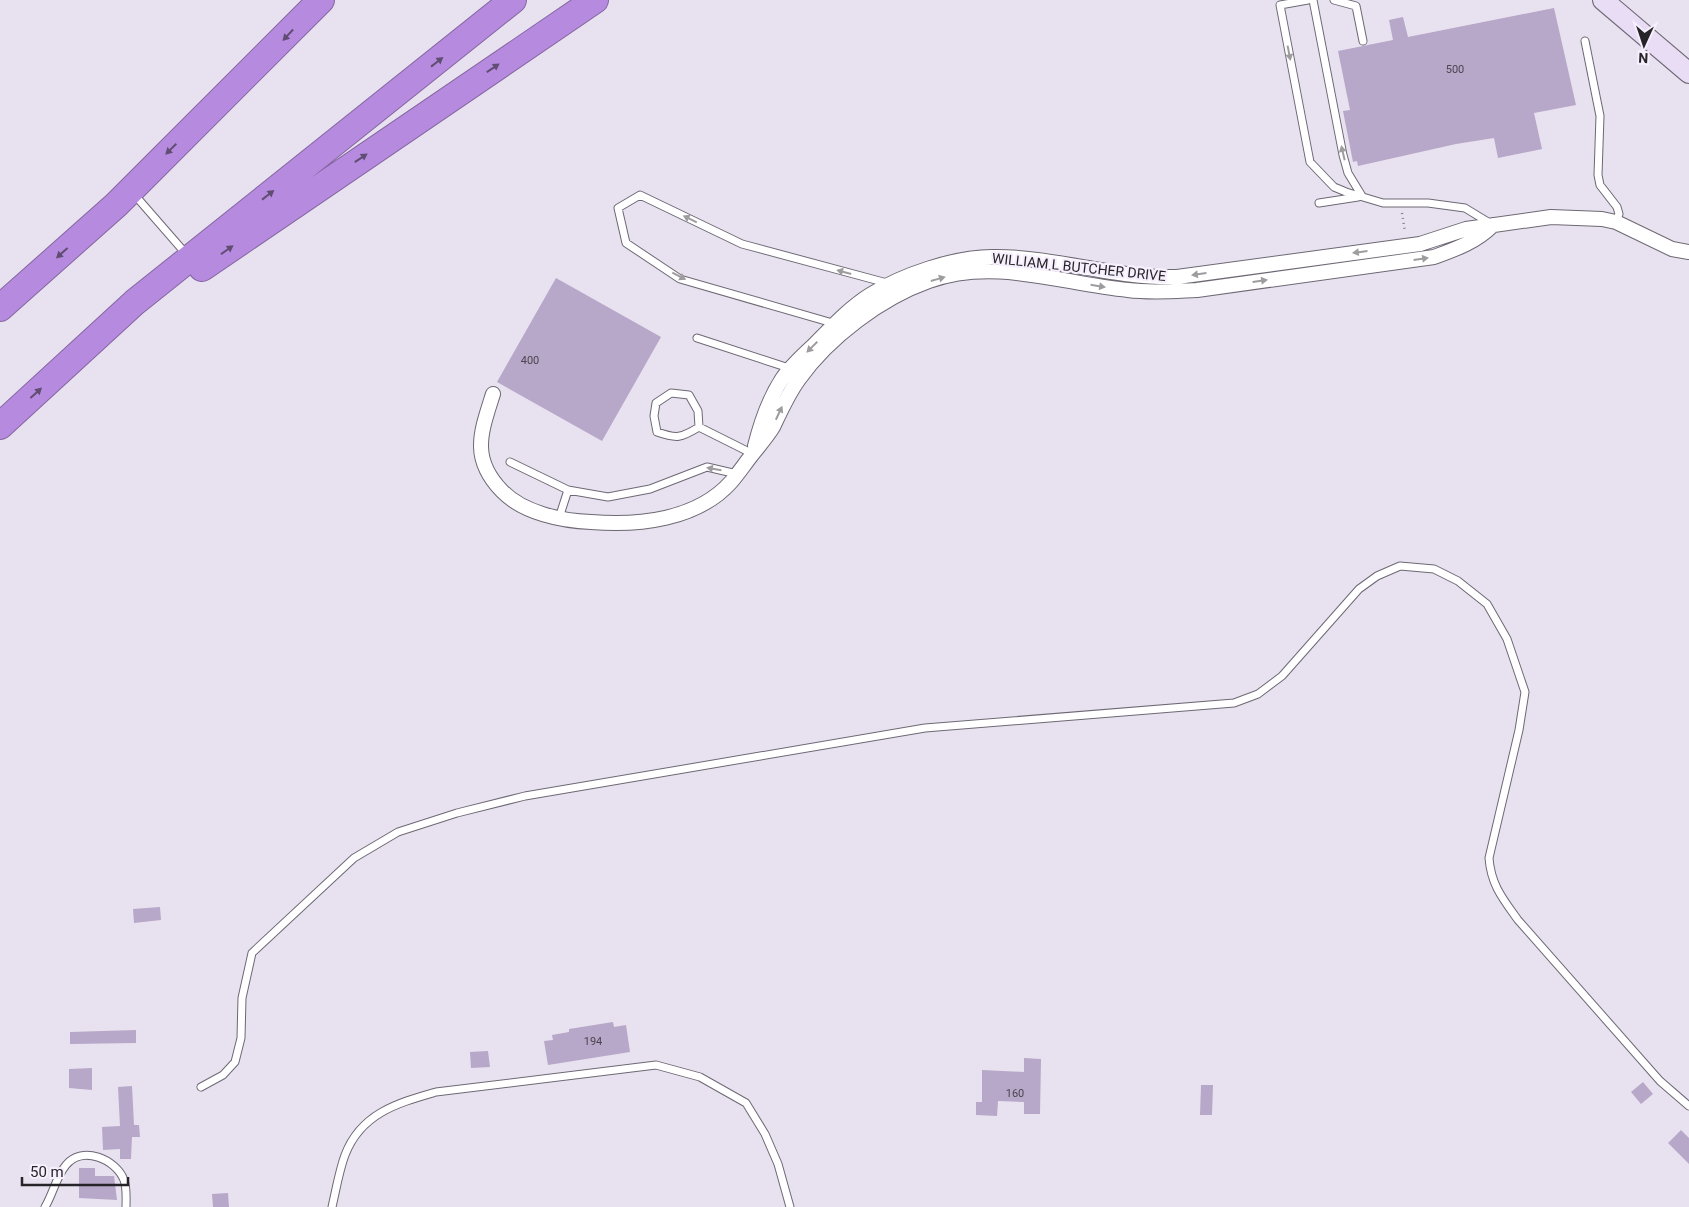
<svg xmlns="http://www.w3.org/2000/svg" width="1689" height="1207" font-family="Roboto,sans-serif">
	<rect width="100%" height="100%" fill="#e8e2f0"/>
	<!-- building -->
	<path fill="#b7a7c8" d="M1554,8L1576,105L1534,113L1542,149L1498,158L1494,138L1456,144L1358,166L1357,161L1353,162L1343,111L1350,110L1338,51L1393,40L1389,20L1403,17L1408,37Z
		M556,278L661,337L602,441L497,382Z
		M160,907L161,920L134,923L133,909Z
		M613,1022L614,1027L626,1025L630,1052L548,1065L544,1041L553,1040L552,1035L569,1032V1029Z
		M136,1030V1043L70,1044V1032Z
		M488,1051L490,1067L471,1068L470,1052Z
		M1024,1058L1041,1059L1040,1114H1024V1102L998,1101L997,1116L976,1115V1102H982V1070L1024,1072Z
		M92,1068V1090L69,1088V1069Z
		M1643,1082L1653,1094L1641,1104L1631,1092Z
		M1201,1085H1213L1212,1115H1200Z
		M132,1086L134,1125H139L140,1137H132L131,1159H120V1149L103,1150L102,1127L120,1126L118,1087Z
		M1681,1130L1689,1138V1164L1668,1143Z
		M79,1168H95V1176H114L117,1200L79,1198Z
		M228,1193L229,1207H213L212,1194Z"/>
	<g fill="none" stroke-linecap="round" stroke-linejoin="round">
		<!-- lane casing -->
		<g stroke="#6e6874" stroke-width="9">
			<path id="lane" d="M1308,0L1280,5L1310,162L1334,187L1346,192L1383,203H1428L1465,208L1493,225
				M1313,0L1343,155L1348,173L1362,196
				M1334,0L1356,6L1363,41
				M1585,41L1600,116L1598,175L1600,185L1617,207L1619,214L1616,222
				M133,193L187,255
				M1319,203L1358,197
				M836,324L680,279L626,243L618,208L640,195L742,244L887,283
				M697,338L792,369
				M671,393L689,395L698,411L699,427C681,438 677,439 657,432L654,416L656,403Z
				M699,427L753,454
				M510,462L568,490L608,497L650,489L707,467L737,474
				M559,518L568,490
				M201,1087L223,1075L235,1062L241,1038L242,998L252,953L354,858L398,832L457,813L525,796L925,728L1234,703L1258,694L1282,676L1359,589L1377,576L1400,566L1434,569L1458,581L1487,604L1507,639L1525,692L1519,730L1489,858C1491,885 1503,899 1518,920L1660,1081L1689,1106
				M45,1207C53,1194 56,1177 66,1165C82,1145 116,1159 124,1180C127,1188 126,1199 126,1207
				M332,1207C336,1190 339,1171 345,1155C361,1113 398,1103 436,1092L656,1065L700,1077L746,1103L765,1134L778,1164L790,1207"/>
		</g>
		<!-- street casing -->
		<g stroke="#6e6874" stroke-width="16">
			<path id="street" d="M493,394C481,432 470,458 502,491C523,513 562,521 591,522C638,526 697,520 731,482C738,474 744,465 751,456C758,447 767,437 773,427C781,410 788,394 799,379C829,337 881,298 929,281C995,257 1062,284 1128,290C1151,293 1174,291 1197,290L1434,257C1456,249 1476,242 1493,225
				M755,446C761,422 769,399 782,379C791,366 802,356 813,346C831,328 848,309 870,295C902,275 954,257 992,257C1054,256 1114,279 1177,277L1420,244L1466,229L1551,217L1602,219L1616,222L1672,249L1689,252"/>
		</g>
		<!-- secondary casing -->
		<g stroke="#6e6874" stroke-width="22">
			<path id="secondary" d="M1603,0L1689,73"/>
		</g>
		<!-- highway casing -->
		<g stroke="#84669f" stroke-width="28">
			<path id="highway" d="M202,268L595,0
				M0,308L116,205L321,0
				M0,426L135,302L513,0"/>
		</g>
		<!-- path -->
		<path stroke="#827e87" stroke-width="2.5" stroke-dasharray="1 4" stroke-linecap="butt" d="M1402,213L1405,232"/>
		<!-- lane -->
		<use href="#lane" stroke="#fff" stroke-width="7"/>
		<!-- street -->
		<use href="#street" stroke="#fff" stroke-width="14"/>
		<!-- secondary -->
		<use href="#secondary" stroke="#e9dcf5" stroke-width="20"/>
		<!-- highway -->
		<use href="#highway" stroke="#b68adf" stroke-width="26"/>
	</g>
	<!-- one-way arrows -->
	<defs><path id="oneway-solid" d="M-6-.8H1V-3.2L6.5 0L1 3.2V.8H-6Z" transform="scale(1.25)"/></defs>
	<g fill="#604d72">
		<use href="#oneway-solid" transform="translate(288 35) rotate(133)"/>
		<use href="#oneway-solid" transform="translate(437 62) rotate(-38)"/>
		<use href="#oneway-solid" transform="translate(493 68) rotate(-34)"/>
		<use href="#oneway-solid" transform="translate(171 149) rotate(135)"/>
		<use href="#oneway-solid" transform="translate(361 158) rotate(-34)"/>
		<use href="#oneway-solid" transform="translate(268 195) rotate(-38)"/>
		<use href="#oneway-solid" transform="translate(227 250) rotate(-35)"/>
		<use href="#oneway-solid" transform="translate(62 253) rotate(138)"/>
		<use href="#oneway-solid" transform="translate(36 393) rotate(-42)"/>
	</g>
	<g fill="#9e9c9f">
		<use href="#oneway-solid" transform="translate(1289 53) rotate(79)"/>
		<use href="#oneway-solid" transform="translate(1343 153) rotate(-103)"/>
		<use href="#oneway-solid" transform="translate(690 219) rotate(-154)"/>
		<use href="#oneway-solid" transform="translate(1360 252) rotate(173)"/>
		<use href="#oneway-solid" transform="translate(1421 259) rotate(-8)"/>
		<use href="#oneway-solid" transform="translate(844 272) rotate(-165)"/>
		<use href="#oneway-solid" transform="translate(1199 274) rotate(172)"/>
		<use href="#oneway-solid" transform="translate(679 276) rotate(27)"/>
		<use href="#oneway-solid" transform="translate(938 279) rotate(-16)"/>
		<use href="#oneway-solid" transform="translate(1260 281) rotate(-8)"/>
		<use href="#oneway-solid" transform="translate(1098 286) rotate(9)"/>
		<use href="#oneway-solid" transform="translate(812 347) rotate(135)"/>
		<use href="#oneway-solid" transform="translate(779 413) rotate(-65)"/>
		<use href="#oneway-solid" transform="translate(714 469) rotate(-170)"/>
	</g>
	<g text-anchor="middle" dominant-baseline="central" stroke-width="4.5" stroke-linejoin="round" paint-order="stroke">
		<!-- number labels -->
		<g font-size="11" fill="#4b4551">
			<text x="1455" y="69">500</text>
			<text x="530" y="360">400</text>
			<text x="593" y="1041">194</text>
			<text x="1015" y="1093">160</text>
		</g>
		<!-- street labels -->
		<g font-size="14" fill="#272429" stroke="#f6effd">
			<text transform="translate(1079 267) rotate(6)">WILLIAM L BUTCHER DRIVE</text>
		</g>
	</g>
	<!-- north arrow -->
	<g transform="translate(1644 45) rotate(183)" stroke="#f6effd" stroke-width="4" paint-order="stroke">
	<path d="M0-4L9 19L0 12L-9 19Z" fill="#272429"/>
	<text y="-8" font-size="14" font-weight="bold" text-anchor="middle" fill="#272429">N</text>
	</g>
	<!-- scale -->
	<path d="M22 1177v8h106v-8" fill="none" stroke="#272429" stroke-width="2.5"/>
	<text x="30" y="1177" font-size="15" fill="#272429" stroke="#f6effd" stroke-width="4" paint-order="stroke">50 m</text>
</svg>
